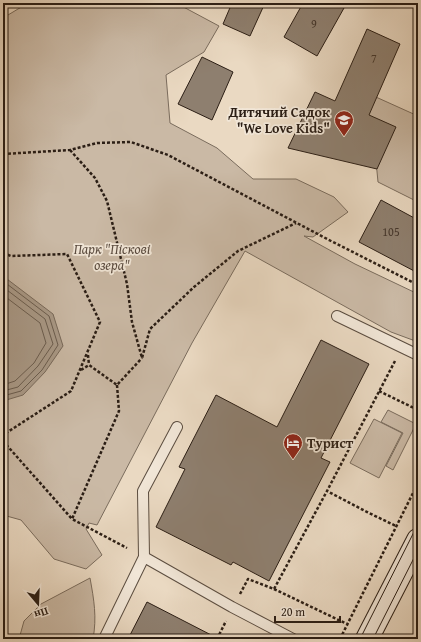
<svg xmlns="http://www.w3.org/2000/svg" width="421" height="642" font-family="'Gentium Book Plus',serif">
	<rect width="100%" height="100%" fill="#ead9c2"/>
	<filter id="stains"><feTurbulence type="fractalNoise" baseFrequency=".005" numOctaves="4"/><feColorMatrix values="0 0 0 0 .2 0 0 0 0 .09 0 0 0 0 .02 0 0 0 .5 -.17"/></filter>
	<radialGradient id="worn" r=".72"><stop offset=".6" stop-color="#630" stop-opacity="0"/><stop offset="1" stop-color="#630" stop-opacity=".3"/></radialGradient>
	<!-- green -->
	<path fill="#cab9a5" stroke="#7a6c5d" d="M28,3H176L219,26L204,52L166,75L170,123L217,148L253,179H296L334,197L348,212L313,237L304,236L355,264L418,294V342L391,332L245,251L192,343L97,525L89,523L86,529L102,555L86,569L54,559L21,520L3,515V18Z
		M367,93L418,116V202L378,182L376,161L363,117Z
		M388,410L416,424L393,470L386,466L403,433L381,422Z
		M374,419L402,433L379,478L350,463Z
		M90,578C94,600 97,617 93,639H19L24,621L41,604Z"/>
	<!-- water -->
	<path fill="#a99987" stroke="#776859" d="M3,276L53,314L63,346L45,372L23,395L3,401Z"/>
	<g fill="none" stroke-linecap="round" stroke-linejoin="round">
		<!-- shore -->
		<path stroke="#6a5c4e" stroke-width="1" d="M3,281L49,316L58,345L42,370L21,391L3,396
			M3,287L45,319L53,344L38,366L18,387L3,391
			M3,295L40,323L46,343L34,363L15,381L3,385"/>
	</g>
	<!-- building -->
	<path fill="#8e7f6f" stroke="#2b1e15" d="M232,3H265L250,36L223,24Z
		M303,3H335L344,8L317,56L284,37Z
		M367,29L400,44L369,115L396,127L377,169L288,148L315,92L335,101Z
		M202,57L233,72L212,120L178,104Z
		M381,200L418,220V273L359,242Z
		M321,340L369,364L321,458L330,462L269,581L233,562L231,565L156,527L185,469L179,467L216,395L277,427Z
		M147,602L219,639H128Z"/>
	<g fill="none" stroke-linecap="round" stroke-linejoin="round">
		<!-- lane casing -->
		<g stroke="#5b4d40" stroke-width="12">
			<path id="lane" d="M337,316L418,355
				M144,557L232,607L293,639
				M104,639L144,557L143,491L177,427"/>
		</g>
		<!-- secondary casing -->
		<g stroke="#2b1e15" stroke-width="24">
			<path id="secondary" d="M367,639L418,540"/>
		</g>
		<!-- path -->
		<path stroke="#2b1e15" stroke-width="2.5" stroke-dasharray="3 2" stroke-linecap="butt" d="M70,150L95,178L107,201L127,284L132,322L142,358L150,329L194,287L238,251L296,223
			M3,154L70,150L97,143L131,142L168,155L331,241L418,285
			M3,253L11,256L67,254L100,322L71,391L3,435
			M88,355L89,365
			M395,361L327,491L367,512L396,526
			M81,370L89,365L117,385L142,358
			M117,385L119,411L72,519L127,548
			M379,391L418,410
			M3,441L72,519
			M274,589L347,624
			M240,594L248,579L274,589L327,491
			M217,639L226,621
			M340,639L418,483"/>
		<!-- lane -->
		<use href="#lane" stroke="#f1e6d7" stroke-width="10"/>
		<!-- secondary -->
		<use href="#secondary" stroke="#f1e6d7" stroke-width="22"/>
		<!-- tram -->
		<path stroke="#2b1e15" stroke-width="1" d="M360,639L418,524
			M373,639L418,550"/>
	</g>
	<!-- icons -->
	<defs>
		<g id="school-pin" transform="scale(1)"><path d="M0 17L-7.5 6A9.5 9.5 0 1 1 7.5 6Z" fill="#8f2418" stroke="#f1e6d7"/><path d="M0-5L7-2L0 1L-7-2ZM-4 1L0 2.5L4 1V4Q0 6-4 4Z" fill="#fff"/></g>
		<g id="hotel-pin" transform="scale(1)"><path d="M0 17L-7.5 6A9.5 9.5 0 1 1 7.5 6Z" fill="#8f2418" stroke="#f1e6d7"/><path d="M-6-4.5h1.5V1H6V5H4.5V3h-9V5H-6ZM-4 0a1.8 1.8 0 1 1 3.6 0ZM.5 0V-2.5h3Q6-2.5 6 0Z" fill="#fff"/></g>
	</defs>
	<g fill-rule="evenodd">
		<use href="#school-pin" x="344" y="120"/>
		<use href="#hotel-pin" x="293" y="443"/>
	</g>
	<g text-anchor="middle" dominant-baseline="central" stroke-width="3.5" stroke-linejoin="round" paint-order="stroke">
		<!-- number labels -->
		<g font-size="12" fill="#44362c">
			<text x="314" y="23">9</text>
			<text x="374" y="58">7</text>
			<text x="391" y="231">105</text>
		</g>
		<!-- poi labels -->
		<g font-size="14" font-weight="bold" fill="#2b1e15" stroke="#f1e6d7" text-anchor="end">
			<text x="330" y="112">Дитячий Садок<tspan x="330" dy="16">"We Love Kids"</tspan></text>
			<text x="307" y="443" text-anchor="start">Турист</text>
		</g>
		<!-- park labels -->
		<g font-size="14" font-style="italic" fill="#5b4c40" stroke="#f1e6d7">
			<text x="112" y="249">Парк "Піскові<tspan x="112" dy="16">озера"</tspan></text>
		</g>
	</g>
	<!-- margin -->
	<rect width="421" height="642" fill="none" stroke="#ead9c2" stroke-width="16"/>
	<rect x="4" y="4" width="413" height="634" fill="none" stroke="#2b1e15" stroke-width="2"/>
	<rect x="8" y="8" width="405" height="626" fill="none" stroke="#2b1e15"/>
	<!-- north arrow -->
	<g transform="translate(38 604) rotate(161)" stroke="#f1e6d7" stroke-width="3" paint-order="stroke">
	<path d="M0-3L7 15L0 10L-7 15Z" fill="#2b1e15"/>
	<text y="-6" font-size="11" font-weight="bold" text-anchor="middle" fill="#2b1e15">Пн</text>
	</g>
	<!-- scale -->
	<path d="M275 616v6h65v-6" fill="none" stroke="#2b1e15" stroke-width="2"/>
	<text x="281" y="616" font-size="12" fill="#2b1e15" stroke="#f1e6d7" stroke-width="3" paint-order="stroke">20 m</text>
	<rect width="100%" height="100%" filter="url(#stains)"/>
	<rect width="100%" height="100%" fill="url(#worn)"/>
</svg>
